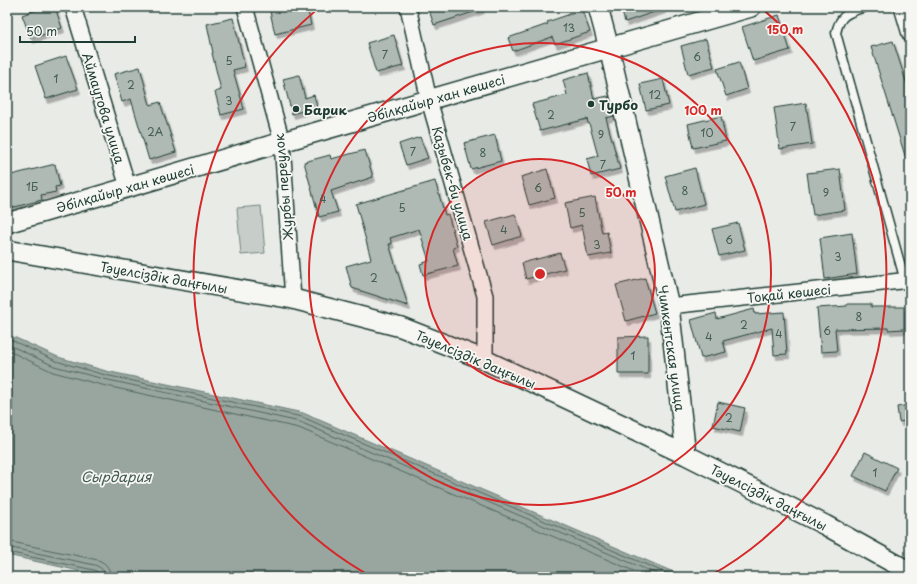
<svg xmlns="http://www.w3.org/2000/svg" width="917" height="584" font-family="'Playpen Sans',sans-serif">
	<defs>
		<filter id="shadow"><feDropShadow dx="2.5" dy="4.5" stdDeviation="0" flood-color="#0004"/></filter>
	</defs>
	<rect width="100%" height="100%" fill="#e9ebe7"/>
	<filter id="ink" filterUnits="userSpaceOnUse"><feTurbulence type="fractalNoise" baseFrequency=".025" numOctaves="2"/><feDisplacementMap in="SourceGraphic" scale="8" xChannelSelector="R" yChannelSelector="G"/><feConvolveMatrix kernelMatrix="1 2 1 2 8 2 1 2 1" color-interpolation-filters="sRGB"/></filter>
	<g filter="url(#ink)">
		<!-- green -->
		<path fill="#c7cec9" stroke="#73867e" d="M261,206L265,253L241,255L237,208Z"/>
		<!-- water -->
		<path fill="#99a6a0" stroke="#687c75" d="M7,334L58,357L106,371L303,413L685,577H100L93,574L7,555Z"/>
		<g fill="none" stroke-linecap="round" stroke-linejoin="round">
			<!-- shore -->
			<path stroke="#50675f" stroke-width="1" d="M7,338L56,361L105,375L302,417L675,577
				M7,344L54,366L104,379L300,422L664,577
				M7,350L53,372L102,385L299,428L648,577
				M7,541L98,560C106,563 110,568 111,577
				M7,547L95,565C101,568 105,570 105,577
				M7,552L94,570L99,573L100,577"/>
		</g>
		<!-- building -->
		<path fill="#b0bab5" stroke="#1f3d34" filter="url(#shadow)" d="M44,7H55L62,28L31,39L22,15Z
			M269,7H307L311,25L275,34Z
			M428,7H481L482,9L434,25Z
			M627,7H663V9L625,22L621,9Z
			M582,10L590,32L555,44L552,37L513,51L508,38L548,24L547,22Z
			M779,15L790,50L753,61L742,27Z
			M233,18L245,67L233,70L244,109L221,115L215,92L221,90L212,53H213L207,24Z
			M394,35L403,66L376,73L367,43Z
			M706,39L714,67L688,74L681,46Z
			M893,41L910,94V161L907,162L871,47Z
			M66,56L78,89L46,99L35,66Z
			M739,62L747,89L726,96L717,69Z
			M140,67L150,105L160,102L176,152L149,160L131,99L122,102L114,74Z
			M588,73L594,99L608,96L614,116L606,118L620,169L591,176L587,159L598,156L589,123H588L587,119L540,131L532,104L567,95L563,80Z
			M299,75L305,98L314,95L317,107L292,114L283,79Z
			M663,79L669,105L646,110L640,84Z
			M806,103L812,144L780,149L774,108Z
			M721,116L726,141L693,148L688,124Z
			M495,135L501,161L471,169L464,143Z
			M420,137L428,158L406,165L399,144Z
			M365,150L373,177L331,191L338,212L319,217L304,162L330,155L331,159Z
			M55,164L60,186L55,187L56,192L41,195L42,200L7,209V176Z
			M695,168L704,204L675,212L665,176Z
			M547,169L555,198L529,205L521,177Z
			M840,169L845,210L813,215L807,173Z
			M435,181L445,215L448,214L457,246L453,248L458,266L423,275L420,264L429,261L419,229L390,238L392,244H389L408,306L352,288L346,266L371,259L356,204Z
			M595,197L602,233L607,232L611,253L588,257L582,225L570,228L565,203Z
			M515,214L522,236L493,245L486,222Z
			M738,223L745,250L719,256L712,229Z
			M852,233L857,274L825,279L820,238Z
			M560,253L565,269L526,279L522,263Z
			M645,278L655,313L626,321L616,285Z
			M847,304H871V307H904V329L888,330V328L835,329L837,351L821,352L817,308L847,306Z
			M754,309L755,314L784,312L787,354L774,355L772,328L723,341L726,352L701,358L691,320L716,313L717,319Z
			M648,336V374H618V337Z
			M718,402L745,408L740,432L713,426Z
			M910,405V420L899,422L897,407Z
			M865,452L897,468L885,491L853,476Z"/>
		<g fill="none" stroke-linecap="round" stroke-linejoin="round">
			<!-- service casing -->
			<g stroke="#1f3d34" stroke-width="11">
				<path id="service" d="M865,7C848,13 840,14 836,33L905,281"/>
			</g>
			<!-- minor casing -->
			<g stroke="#1f3d34" stroke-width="18">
				<path id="minor" d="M73,7L128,187
					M245,7L282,142L293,299
					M408,7L429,100L485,296V360
					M902,7L910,34
					M669,306L910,280"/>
			</g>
			<!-- tertiary casing -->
			<g stroke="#1f3d34" stroke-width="22">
				<path id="tertiary" d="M598,7L609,48L669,306L686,455
					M7,223L282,142L751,7
					M7,250L293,299L401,327L485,360L686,455L825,525L910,572"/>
			</g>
			<!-- service -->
			<use href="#service" stroke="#f6f6f2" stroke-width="8"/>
			<!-- minor -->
			<use href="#minor" stroke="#f6f6f2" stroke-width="15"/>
			<!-- tertiary -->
			<use href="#tertiary" stroke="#f6f6f2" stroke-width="19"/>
		</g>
	</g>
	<!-- distance rings -->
	<circle cx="540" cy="274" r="115" fill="#d62828" fill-opacity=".12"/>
	<g fill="none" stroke="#d62828" stroke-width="2">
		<circle cx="540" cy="274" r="115"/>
		<circle cx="540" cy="274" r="231"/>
		<path d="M372 577A346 346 0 0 1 320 7M760 7A346 346 0 0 1 708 577"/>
	</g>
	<!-- markers -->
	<g fill="#1f3d34" stroke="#f6f6f2" stroke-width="1.5">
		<circle cx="591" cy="104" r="4"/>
		<circle cx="296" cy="109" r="4"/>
	</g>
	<g text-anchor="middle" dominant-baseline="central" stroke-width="3.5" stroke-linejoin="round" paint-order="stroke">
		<!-- number labels -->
		<g font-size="11" fill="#435c54">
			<text x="569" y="27">13</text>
			<text x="385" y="54">7</text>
			<text x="697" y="56">6</text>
			<text x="229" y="60">5</text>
			<text x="56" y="78">1</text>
			<text x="131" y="84">2</text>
			<text x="655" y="94">12</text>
			<text x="229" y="100">3</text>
			<text x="551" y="114">2</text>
			<text x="793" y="126">7</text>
			<text x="155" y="131">2А</text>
			<text x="707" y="132">10</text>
			<text x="601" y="134">9</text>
			<text x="413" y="151">7</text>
			<text x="483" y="152">8</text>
			<text x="603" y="164">7</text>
			<text x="32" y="186">1Б</text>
			<text x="538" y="187">6</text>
			<text x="685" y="190">8</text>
			<text x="826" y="192">9</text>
			<text x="323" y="198">4</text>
			<text x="402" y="207">5</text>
			<text x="582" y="212">5</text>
			<text x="504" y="229">4</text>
			<text x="729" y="239">6</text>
			<text x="597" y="244">3</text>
			<text x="838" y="256">3</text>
			<text x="374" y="277">2</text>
			<text x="859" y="316">8</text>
			<text x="744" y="324">2</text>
			<text x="827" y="330">6</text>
			<text x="779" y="333">4</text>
			<text x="709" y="336">4</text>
			<text x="633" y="355">1</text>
			<text x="729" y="417">2</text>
			<text x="875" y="472">1</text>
		</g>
		<!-- street labels -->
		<g font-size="13" fill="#1f3d34" stroke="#f6f6f2">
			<text transform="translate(436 98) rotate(-16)">Әбілқайыр хан көшесі</text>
			<text transform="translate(104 108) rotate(73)">Аймаутова улица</text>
			<text transform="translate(453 183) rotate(74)">Казыбек-би улица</text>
			<text transform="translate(283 187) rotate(-95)">Журбы переулок</text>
			<text transform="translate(125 188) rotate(-16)">Әбілқайыр хан көшесі</text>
			<text transform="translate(164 277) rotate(10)">Тәуелсіздік даңғылы</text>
			<text transform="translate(789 293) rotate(-6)">Тоқай көшесі</text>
			<text transform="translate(672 348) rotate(82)">Чимкентская улица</text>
			<text transform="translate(476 359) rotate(23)">Тәуелсіздік даңғылы</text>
			<text transform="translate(769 497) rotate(27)">Тәуелсіздік даңғылы</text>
		</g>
		<!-- poi labels -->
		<g font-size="13" font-weight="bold" fill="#1f3d34" stroke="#f6f6f2" text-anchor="start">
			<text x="599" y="104">Турбо</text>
			<text x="304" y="109">Барик</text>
		</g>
		<!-- water labels -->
		<g font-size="14" font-style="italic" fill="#445c54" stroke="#f6f6f2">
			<text x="116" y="476">Сырдария</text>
		</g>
	</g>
	<circle cx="540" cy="274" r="6" fill="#d62828" stroke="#f6f6f2" stroke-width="2"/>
	<g font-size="12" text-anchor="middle" font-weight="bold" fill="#d62828" stroke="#f6f6f2" stroke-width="3.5" stroke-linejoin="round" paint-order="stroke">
		<text x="785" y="34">150 m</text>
		<text x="703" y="115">100 m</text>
		<text x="621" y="197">50 m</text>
	</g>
	<!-- margin -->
	<rect width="917" height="584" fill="none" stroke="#f6f6f2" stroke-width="24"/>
	<rect x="12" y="12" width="893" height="560" fill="none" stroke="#1f3d34" stroke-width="1.5" filter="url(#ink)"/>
	<!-- scale -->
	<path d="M20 36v6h115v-6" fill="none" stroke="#1f3d34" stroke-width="2"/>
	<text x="26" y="36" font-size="12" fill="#1f3d34" stroke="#f6f6f2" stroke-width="3" paint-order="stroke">50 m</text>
</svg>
